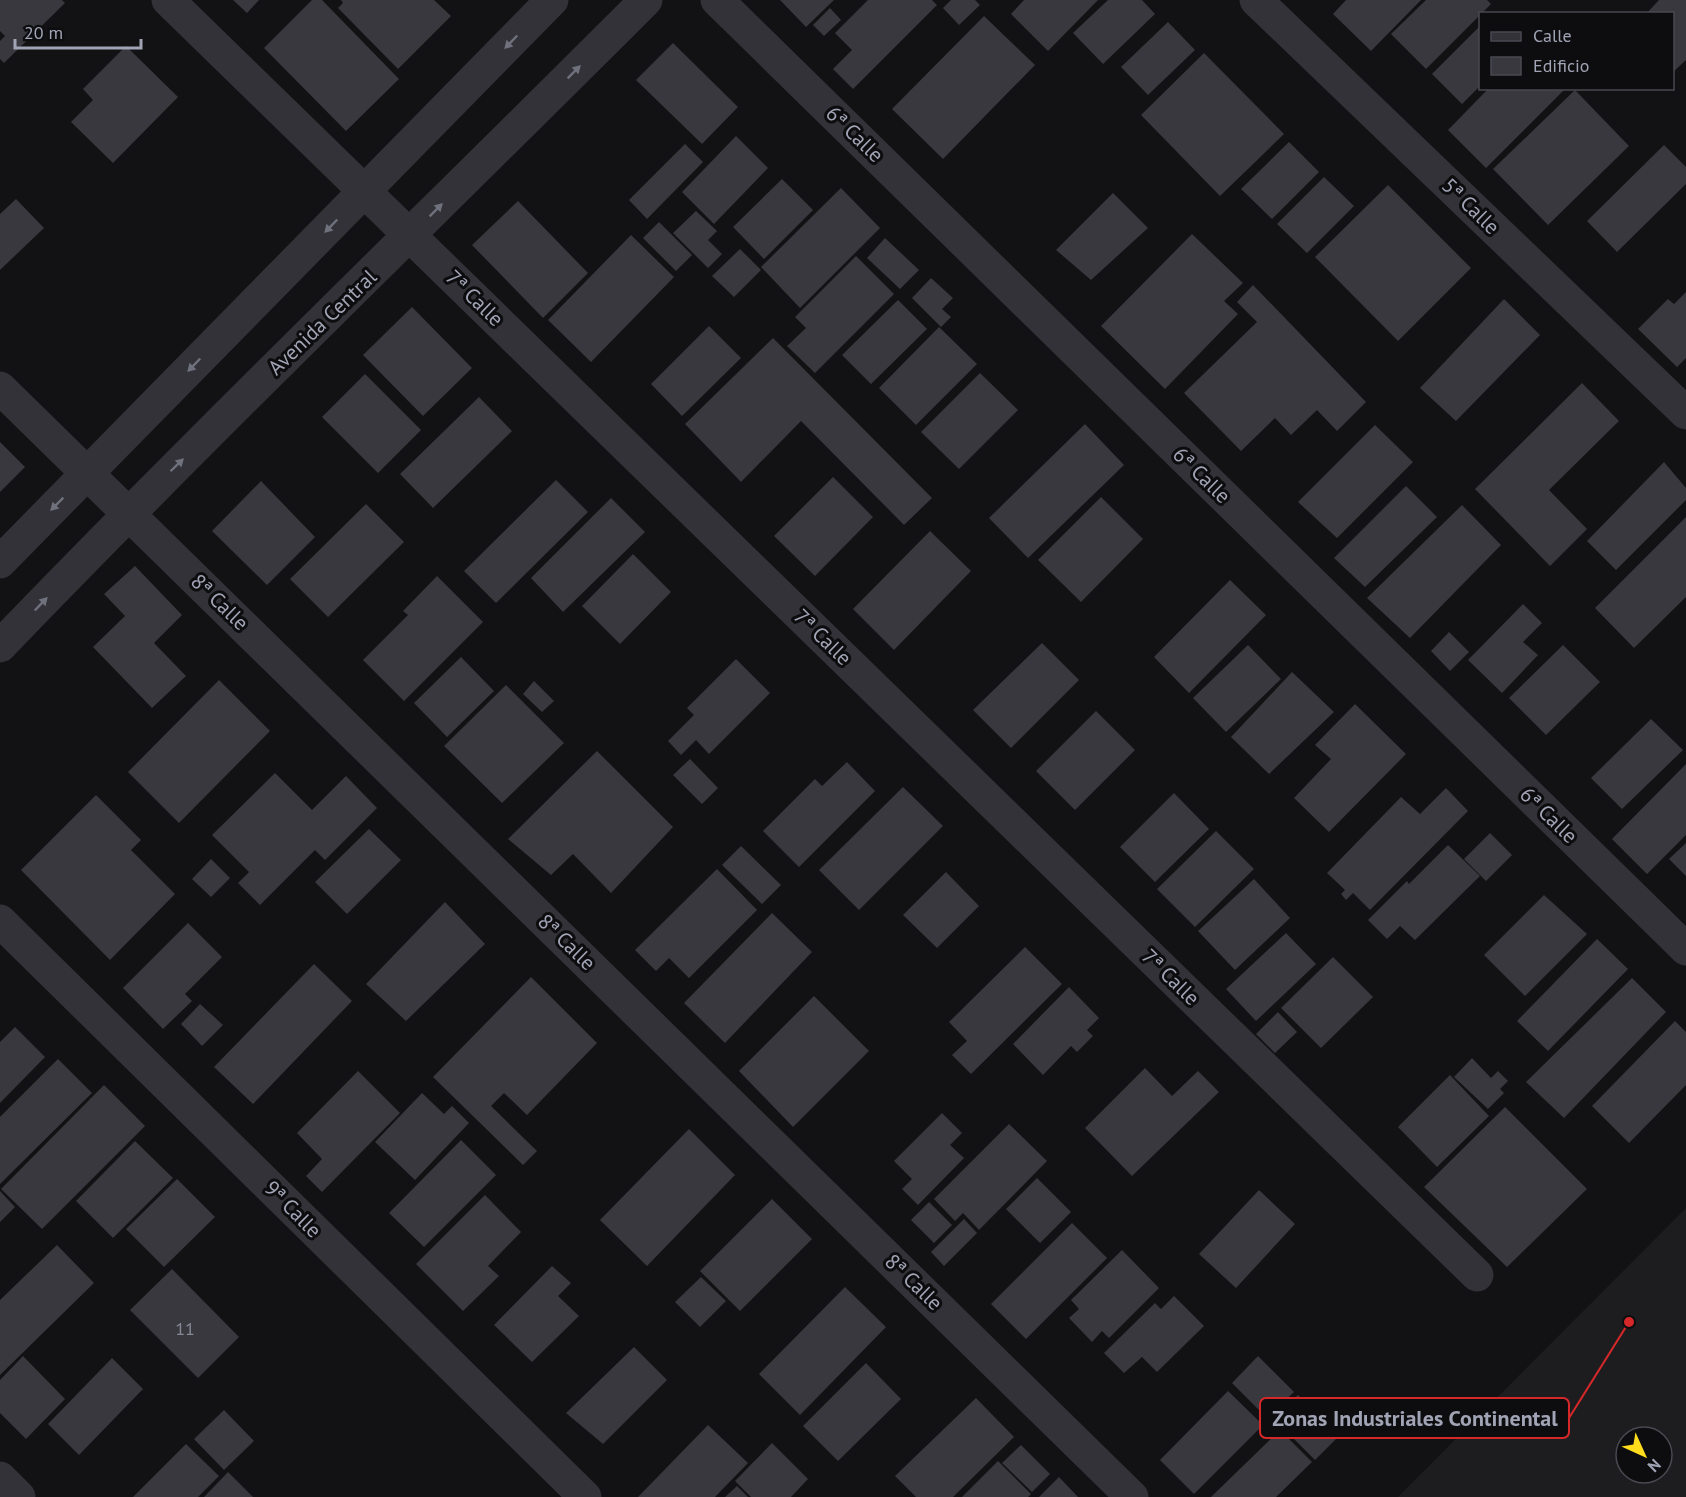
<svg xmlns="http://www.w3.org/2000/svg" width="1686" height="1497" font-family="'PT Sans',sans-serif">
	<rect width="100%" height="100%" fill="#121113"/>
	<!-- built -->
	<path fill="#1d1d20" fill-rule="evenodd" d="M1686,1208V1497H1398ZM1626,1437H1662V1473H1626Z"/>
	<!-- building -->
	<path fill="#39383e" d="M0,0H62L65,3L4,63L0,59V41L5,36L0,31Z
		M233,0H259L247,13Z
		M312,0H322L399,79L346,131L264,48Z
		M341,0H434L451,16L398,69L338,8L343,3Z
		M780,0H834L806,27Z
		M868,0H932L937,5L853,89L833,69L852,50L835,33Z
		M951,0H975L980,5L959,25L943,8Z
		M1024,0H1098L1048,51L1011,14Z
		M1108,0H1142L1155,14L1103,64L1073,33Z
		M1346,0H1421L1371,51L1333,14Z
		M1426,0H1487L1491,4L1426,69L1391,34Z
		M1659,0H1686V60L1672,73V14H1646Z
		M830,8L841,20L824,36L813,25Z
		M984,16L1035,65L943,159L892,109Z
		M1168,22L1195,50L1148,95L1121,67Z
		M1480,26V86L1462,104L1432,74Z
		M673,43L738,107L702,144L636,80Z
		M126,46L178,97L113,163L71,122L93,100L83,89Z
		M1204,53L1284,134L1220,196L1141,115Z
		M1489,88H1566L1486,168L1448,130Z
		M1575,90L1629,146L1548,225L1493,169Z
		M736,136L768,168L714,224L682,192Z
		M1289,142L1319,172L1272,219L1241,189Z
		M685,144L703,162L647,219L629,200Z
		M1664,145L1686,167V184L1617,252L1587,221Z
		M1324,177L1354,206L1307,253L1277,224Z
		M782,179L813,210L764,259L733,227Z
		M1388,185L1471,268L1398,341L1315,257Z
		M841,188L880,228L800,308L761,267Z
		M1113,193L1148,228L1091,280L1056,250Z
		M16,199L44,228L0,270V214Z
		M518,201L588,273L543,318L472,245Z
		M696,211L717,231L708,240L722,254L708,268L673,233Z
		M659,222L692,255L676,271L643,238Z
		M1192,234L1243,283L1224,301L1238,314L1165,389L1101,326Z
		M631,235L674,277L591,362L548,320Z
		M885,238L919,270L900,289L867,258Z
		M740,249L761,270L734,297L712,276Z
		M856,256L894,294L815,373L787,346L806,328L795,317Z
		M931,278L953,298L942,309L951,317L941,327L912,298Z
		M1253,285L1366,402L1337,431L1317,410L1291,435L1275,418L1241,451L1184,393L1257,322L1237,302Z
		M1686,292V358L1677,367L1638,329L1668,299L1674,304Z
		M1504,299L1540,335L1456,421L1420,388Z
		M898,300L927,329L871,384L842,355Z
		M412,307L472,368L423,416L363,355Z
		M709,326L741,358L682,416L651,384Z
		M939,327L977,364L916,425L879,388Z
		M773,338L932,498L904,525L801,421L741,482L685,424Z
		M980,373L1018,410L959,469L921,432Z
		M365,374L421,430L378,473L322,417Z
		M1582,383L1619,421L1549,490L1587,529L1550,566L1475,489Z
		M479,397L512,431L433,508L400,474Z
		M1085,424L1124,465L1028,558L989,518Z
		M1375,425L1413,462L1337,538L1298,502Z
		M0,442L25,467L0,492Z
		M1664,462L1686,488V500L1616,570L1587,541Z
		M833,477L873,517L815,576L774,536Z
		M556,480L588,512L496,603L464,571Z
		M261,481L315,537L267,585L212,531Z
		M1406,486L1437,517L1365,587L1334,558Z
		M1101,497L1143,539L1081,602L1038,560Z
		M611,498L645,532L563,612L531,578Z
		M366,504L404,542L328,617L290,579Z
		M1462,505L1501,545L1410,638L1367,598Z
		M1686,517V597L1634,648L1595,608Z
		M930,531L971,571L894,650L853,609Z
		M633,554L671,592L620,644L582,606Z
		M135,566L182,615L154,643L186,676L152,708L93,647L125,616L104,594Z
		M437,576L483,622L404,701L363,660L408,615L403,611Z
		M1230,580L1266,615L1189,693L1154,657Z
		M1523,604L1542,623L1523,642L1538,655L1502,693L1468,660Z
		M1449,632L1469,652L1450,671L1431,651Z
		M1042,643L1079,680L1011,748L973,710Z
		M1248,645L1281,679L1226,732L1193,698Z
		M1563,645L1600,682L1546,735L1509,698Z
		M461,657L494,691L447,737L414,703Z
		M736,659L770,693L709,754L696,740L681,755L668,741L694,715L687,708Z
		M1292,672L1334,712L1269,774L1231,737Z
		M219,680L270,731L179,823L128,772Z
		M534,681L554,701L542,712L523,694Z
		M506,685L564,743L502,803L444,746Z
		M1355,704L1406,754L1329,832L1294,798L1331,759L1315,745Z
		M1096,711L1135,750L1075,810L1036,771Z
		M1651,719L1683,750L1622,809L1591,778Z
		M597,751L673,827L611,893L573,854L551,875L508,839Z
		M690,759L718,788L702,804L673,775Z
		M847,762L875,791L799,867L763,831L815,779L822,786Z
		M1686,764V835L1647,874L1612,839Z
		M275,773L312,810L346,776L377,808L325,860L315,850L260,905L238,883L249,872L212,835Z
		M903,787L943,826L859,910L819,870Z
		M1446,788L1468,811L1370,910L1353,893L1346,900L1341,894L1345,890L1327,873L1401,797L1420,814Z
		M1174,793L1209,829L1155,882L1120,847Z
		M96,795L141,840L131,850L175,894L110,960L21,870Z
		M369,829L401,860L347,914L315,882Z
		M1216,831L1254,869L1195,927L1157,889Z
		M1490,833L1512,855L1486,881L1464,859Z
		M1686,843V876L1669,859Z
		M1448,845L1480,876L1415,940L1400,926L1387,939L1368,920L1407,881L1409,884Z
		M741,846L781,885L762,904L722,865Z
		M211,859L230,878L211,897L192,879Z
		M717,869L757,910L689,978L669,958L656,971L635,950Z
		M946,872L979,906L937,948L903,915Z
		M1254,879L1290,918L1235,970L1198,931Z
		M1544,895L1587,934L1525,996L1484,955Z
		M445,902L485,944L406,1021L366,984Z
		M772,913L812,952L725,1043L684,1003Z
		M188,923L222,957L185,994L192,1001L163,1029L123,988Z
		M1286,933L1316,964L1256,1021L1226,989Z
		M1597,939L1628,969L1548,1051L1517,1021Z
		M1025,947L1062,984L971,1074L952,1055L967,1041L949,1022Z
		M1333,957L1373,997L1321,1048L1281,1008Z
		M314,964L352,1001L253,1104L214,1067Z
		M531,977L597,1043L527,1115L504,1093L491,1106L537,1151L523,1165L433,1077Z
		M1632,978L1666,1012L1564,1118L1526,1082Z
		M1069,987L1099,1018L1087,1030L1093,1036L1077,1052L1071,1046L1043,1075L1013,1044Z
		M814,996L869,1051L793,1127L739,1071Z
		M200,1004L223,1025L202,1046L181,1024Z
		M1278,1012L1297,1032L1275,1053L1256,1034Z
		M1675,1021L1686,1032V1085L1629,1143L1592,1106Z
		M15,1027L45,1057L0,1103V1042Z
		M1472,1058L1491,1078L1498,1071L1508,1081L1500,1089L1504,1093L1488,1109L1454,1077Z
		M58,1059L92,1093L0,1184V1117Z
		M1145,1068L1172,1096L1198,1071L1219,1092L1132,1176L1085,1128Z
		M358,1071L400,1113L322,1192L306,1176L322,1159L297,1133Z
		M1450,1075L1489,1116L1437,1167L1398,1127Z
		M104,1085L145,1126L42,1229L1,1189Z
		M422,1093L444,1114L452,1106L469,1123L415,1180L375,1142Z
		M1505,1107L1587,1189L1507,1267L1424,1187Z
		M942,1113L962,1133L950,1145L964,1158L918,1205L902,1189L912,1179L894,1161Z
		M1009,1124L1047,1161L979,1230L963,1213L955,1221L934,1199Z
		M689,1129L735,1175L647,1266L600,1220Z
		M461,1140L496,1175L424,1247L389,1213Z
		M135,1141L173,1178L113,1238L76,1201Z
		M1037,1178L1071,1212L1040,1243L1006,1209Z
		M177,1179L215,1217L164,1267L126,1229Z
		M1259,1190L1295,1224L1236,1288L1199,1254Z
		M0,1191L15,1207L0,1222Z
		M485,1195L521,1232L488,1266L499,1276L463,1311L416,1264Z
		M772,1199L812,1239L740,1311L700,1271Z
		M929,1202L952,1225L934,1243L911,1220Z
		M964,1219L977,1233L944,1266L931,1252Z
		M1072,1223L1107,1258L1026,1339L991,1304Z
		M57,1245L94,1283L0,1375V1300Z
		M1122,1250L1159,1288L1109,1338L1102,1331L1092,1342L1069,1318L1079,1309L1071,1300Z
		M552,1266L571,1283L558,1296L579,1316L532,1362L494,1325Z
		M172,1269L239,1337L198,1378L130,1310Z
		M701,1277L726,1301L700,1327L675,1302Z
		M845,1287L886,1327L800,1415L759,1374Z
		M1174,1296L1204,1326L1157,1372L1142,1357L1124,1373L1104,1353L1155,1303L1161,1309Z
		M634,1347L667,1380L603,1444L566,1413Z
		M23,1356L65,1399L26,1439L0,1413V1380Z
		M1258,1356L1294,1392L1267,1418L1232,1383Z
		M112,1358L143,1389L79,1455L48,1424Z
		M866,1363L901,1399L838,1461L803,1426Z
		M1228,1391L1263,1425L1194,1494L1160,1460Z
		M1298,1395L1338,1437L1315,1460L1274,1419Z
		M976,1398L1014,1437L953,1497H916L895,1476Z
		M224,1410L254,1441L224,1470L194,1439Z
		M708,1425L748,1463L715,1497H638Z
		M1280,1430L1312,1462L1276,1497H1211Z
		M772,1443L808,1479L791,1497H751L735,1481Z
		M186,1444L219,1476L198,1497H133Z
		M1021,1445L1050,1474L1032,1492L1002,1463Z
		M998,1461L1031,1494L1028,1497H962Z
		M228,1472L253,1497H204Z
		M1059,1477L1078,1497H1039Z
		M737,1486L748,1497H725Z"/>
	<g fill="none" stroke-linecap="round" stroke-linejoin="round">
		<!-- minor -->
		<path stroke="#323238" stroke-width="33" d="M168,0L1477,1275
			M717,0L1686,949
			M1256,0L1686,413
			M0,388L1132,1497
			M0,562L552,0
			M0,646C211,427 431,215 646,0
			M0,921L585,1497
			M0,1478L19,1497"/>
	</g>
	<!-- one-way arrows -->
	<defs><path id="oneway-solid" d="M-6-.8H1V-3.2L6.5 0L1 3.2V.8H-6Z" transform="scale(1.5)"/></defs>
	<g fill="#6f717d">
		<use href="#oneway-solid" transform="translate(511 42) rotate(134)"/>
		<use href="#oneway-solid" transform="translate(574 72) rotate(-45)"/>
		<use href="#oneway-solid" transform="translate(436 210) rotate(-45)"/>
		<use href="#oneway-solid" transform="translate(331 226) rotate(134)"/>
		<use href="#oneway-solid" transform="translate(194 365) rotate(134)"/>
		<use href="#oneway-solid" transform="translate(177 465) rotate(-44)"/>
		<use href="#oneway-solid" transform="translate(57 504) rotate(135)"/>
		<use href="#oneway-solid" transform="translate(41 604) rotate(-46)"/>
	</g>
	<g text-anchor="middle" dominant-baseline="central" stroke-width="6" stroke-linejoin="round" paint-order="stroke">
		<!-- number labels -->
		<g font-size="18" fill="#878997">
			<text x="185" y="1328">11</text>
		</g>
		<!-- street labels -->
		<g font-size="21" fill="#a1a4b5" stroke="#0d0c0e">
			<text transform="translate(855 134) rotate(44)">6ª Calle</text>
			<text transform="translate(1471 206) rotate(44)">5ª Calle</text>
			<text transform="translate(475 298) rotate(44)">7ª Calle</text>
			<text transform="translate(322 322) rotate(-44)">Avenida Central</text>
			<text transform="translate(1202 475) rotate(44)">6ª Calle</text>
			<text transform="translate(220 602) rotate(44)">8ª Calle</text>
			<text transform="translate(823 637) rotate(44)">7ª Calle</text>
			<text transform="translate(1549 815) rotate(44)">6ª Calle</text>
			<text transform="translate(567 942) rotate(44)">8ª Calle</text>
			<text transform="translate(1171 977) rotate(44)">7ª Calle</text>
			<text transform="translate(293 1209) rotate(45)">9ª Calle</text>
			<text transform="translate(914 1282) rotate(44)">8ª Calle</text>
		</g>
	</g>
	<!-- callouts -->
	<path fill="none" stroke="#d62828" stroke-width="2" d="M1629 1322L1569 1418"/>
	<circle fill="#d62828" stroke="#0d0c0e" stroke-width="2" cx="1629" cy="1322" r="6"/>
	<rect fill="#0d0c0e" stroke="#d62828" stroke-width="2" x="1260" y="1398" width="309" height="40" rx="6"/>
	<g font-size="22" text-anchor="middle" font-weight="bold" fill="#a1a4b5">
		<text x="1415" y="1426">Zonas Industriales Continental</text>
	</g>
	<!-- legend -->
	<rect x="1479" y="12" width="195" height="78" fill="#0d0c0e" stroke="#484951" stroke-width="1.5"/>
	<rect x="1491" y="32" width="30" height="9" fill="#323238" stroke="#484951" stroke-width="1.5"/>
	<text x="1533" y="42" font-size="18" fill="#a1a4b5">Calle</text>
	<rect x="1491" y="57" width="30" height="18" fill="#39383e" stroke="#484951" stroke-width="1.5"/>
	<text x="1533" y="72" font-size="18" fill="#a1a4b5">Edificio</text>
	<!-- north arrow -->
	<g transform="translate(1644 1455) rotate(135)"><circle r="28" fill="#0d0c0e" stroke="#484951" stroke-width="1.5"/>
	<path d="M0-4.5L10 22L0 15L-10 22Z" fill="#ffdd1d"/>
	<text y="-9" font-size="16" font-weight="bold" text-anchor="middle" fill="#a1a4b5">N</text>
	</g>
	<!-- scale -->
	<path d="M15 39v9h126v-9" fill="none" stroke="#a1a4b5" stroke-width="3"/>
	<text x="24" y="39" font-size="18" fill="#a1a4b5" stroke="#0d0c0e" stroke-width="4.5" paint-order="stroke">20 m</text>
</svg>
